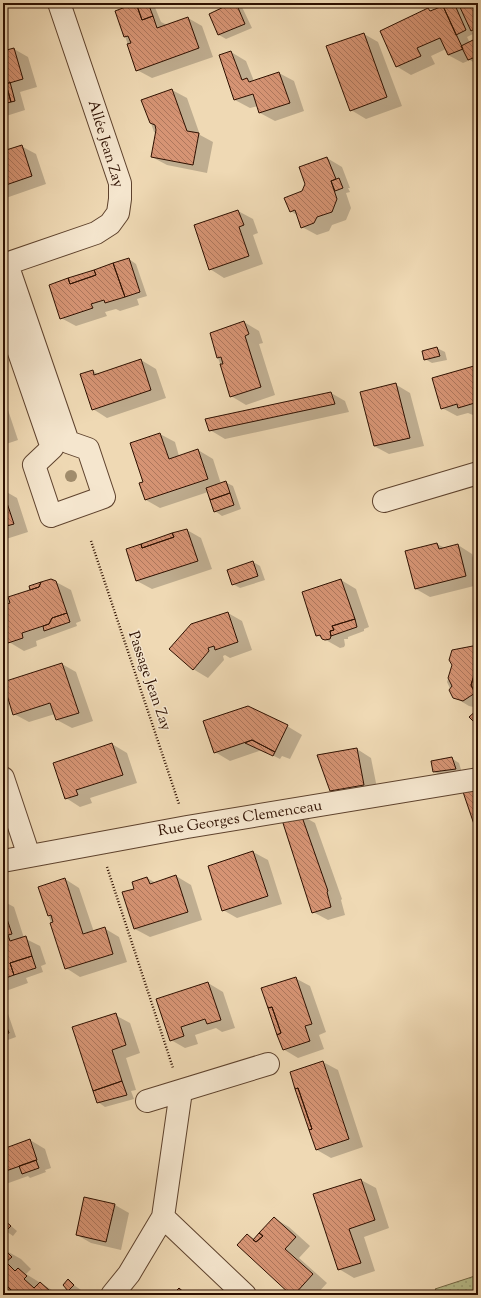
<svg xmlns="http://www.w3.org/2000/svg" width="481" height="1298" font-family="'Sorts Mill Goudy',serif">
	<defs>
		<pattern id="park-dots" width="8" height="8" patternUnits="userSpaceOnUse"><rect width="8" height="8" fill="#b9bf8d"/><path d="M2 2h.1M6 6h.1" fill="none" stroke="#9fa378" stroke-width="1.8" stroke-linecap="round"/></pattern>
		<pattern id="building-back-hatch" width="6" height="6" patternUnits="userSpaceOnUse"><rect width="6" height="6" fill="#d69474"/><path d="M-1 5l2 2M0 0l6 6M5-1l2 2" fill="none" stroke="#ae775d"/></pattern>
	</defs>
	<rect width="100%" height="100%" fill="#efd9b4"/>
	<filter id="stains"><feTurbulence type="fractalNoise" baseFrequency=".005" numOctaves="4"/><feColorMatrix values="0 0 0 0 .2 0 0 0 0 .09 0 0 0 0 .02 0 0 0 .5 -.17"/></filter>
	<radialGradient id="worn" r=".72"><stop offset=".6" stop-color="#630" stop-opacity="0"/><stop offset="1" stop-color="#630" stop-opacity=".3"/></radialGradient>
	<!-- park -->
	<path fill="url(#park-dots)" stroke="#746846" d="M478,1275V1295H440L435,1289Z"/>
	<!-- shadow -->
	<path fill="#0003" d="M140,3H152L154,5L161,22L167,25L188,18L202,26L213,57L152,78L137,70L116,11Z
		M234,3L242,7L252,28L226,39L219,35Z
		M450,3H454L461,7L459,3H478V34L471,29L473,34L467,37L470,43L478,39V63L476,64L470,60L463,63L448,55L446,49L431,56L435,64L411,75L396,66L428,10L432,12Z
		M364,34L378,42L402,106L366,119L351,110Z
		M14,49L28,57L37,87L20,92L25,110L3,117V52Z
		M231,52L246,61L254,81L279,73L294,81L304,111L275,121L260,113L258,106L250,108L235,100L220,56Z
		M172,90L187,98L200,135L213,142L207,173L167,165L152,157L156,133L154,132L143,100Z
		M21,146L36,154L46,184L3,199V152Z
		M327,158L342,167L350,188H348L350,192L346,193L351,208L346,220L332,225L329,231L317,235L302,227L298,216L291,211Z
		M238,211L253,219L258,233L253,235L263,264L224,278L210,269Z
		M129,259L136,264L147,296L137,299L139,305L120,311L116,309L105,312L107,316L76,326L61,318Z
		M244,322L259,331L263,343L259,344L275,395L246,405L231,396L218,358Z
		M437,348L445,352L447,360L432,363L425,359Z
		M141,360L156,369L166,398L107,418L93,409V371L98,374Z
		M474,367L478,369V414L473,415L468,413L457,416L442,408Z
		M395,384L410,393L424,446L389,454L374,446Z
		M331,393L345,401L349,412L225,439L210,430Z
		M3,403L6,404L18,440L3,445Z
		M160,434L175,442L179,456L198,450L213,459L221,484L225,482L233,486L241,509L222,516L215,511L208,492L160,508L146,500L144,482Z
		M3,490L17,498L28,532L3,540Z
		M187,530L201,538L212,569L152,589L137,581L127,550Z
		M437,544L445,548L458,545L472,554L478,577V585L430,597L416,589Z
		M253,562L260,566L265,580L240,588L233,584Z
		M341,580L356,589L369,627L364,629V631L348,637V639H344L345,645L344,647L340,648L317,635Z
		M56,582L71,590L81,621L76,623L77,626L36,641L37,646L24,651L9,642L3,624V606L11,603L31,590Z
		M228,613L242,621L252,650L230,658L225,655L223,656L224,660L208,678L193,669Z
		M478,646V708L469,706L454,697L447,682L453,665Z
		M62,664L76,672L93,721L72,728L57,720L55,714L29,722L14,714Z
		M287,726L302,735L290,759L282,756L280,759L262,750L230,761L215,752Z
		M112,744L127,753L137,783L90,798L92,803L80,807L66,798Z
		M357,749L371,758L378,793L346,799L331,791Z
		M451,758L459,763L462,773L442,776L434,772L433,761Z
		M301,815L315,823L342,899L341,900L345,915L328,920L313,912Z
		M253,852L268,860L282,904L237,918L223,910Z
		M176,876L191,885L202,920L150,937L135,929V889L147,878L156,883Z
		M65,879L79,888L94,932L104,928L119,937L127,962L80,977L66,968L49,917L50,916H49Z
		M3,901L14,907L24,938L40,946L46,964L41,966L43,972L26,978L28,983L3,992Z
		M295,978L310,986L326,1032L319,1035L324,1049L298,1058L283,1049Z
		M208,983L223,992L235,1028L222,1032L216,1028L195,1035L198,1044L185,1048L171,1040Z
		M3,999L16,1037L5,1041L3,1039Z
		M115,1015L130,1023L140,1053L126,1058L136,1090L131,1091L134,1099L105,1107L98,1102Z
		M323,1062L338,1070L363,1147L331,1158L317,1150Z
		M30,1140L45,1149L51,1168L45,1170L46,1172L30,1178L28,1176L3,1185V1150Z
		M361,1180L376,1188L389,1228L364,1237L375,1271L354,1278L339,1269L315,1195Z
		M85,1198L115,1205L129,1213L121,1250L91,1243L77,1235Z
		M274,1218L289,1227L310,1246L299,1258L327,1283L316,1295H293L247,1235L255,1239Z
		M3,1219L17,1231L13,1236L3,1229Z
		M3,1249L21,1259L31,1269L26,1274L60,1295H3Z
		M68,1281L81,1290L76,1294L64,1285Z
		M179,1289L190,1295H174Z"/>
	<!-- building -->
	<path fill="url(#building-back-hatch)" stroke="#2e1000" d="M136,3L142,20L153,16L157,28L188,17L199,48L136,71L127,44L131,43L128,36L124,37L115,11Z
		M136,3H148L153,16L142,20Z
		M232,3H236L245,24L218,35L209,14Z
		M448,3H454L466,30L456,35L443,6Z
		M458,3H478V27L471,31Z
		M443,6L463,49L448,55L440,38L417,48L421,56L396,67L380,31L428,8L430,11Z
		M364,33L387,97L350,111L326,46Z
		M477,38L478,56L468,60L461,46Z
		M14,48L23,79L6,84L11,102L3,104V51Z
		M231,51L242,80L247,78L249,82L279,72L290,103L259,113L253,94L234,100L219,55Z
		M10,82L15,101L11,102L6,84Z
		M172,89L187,131L199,133L193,165L151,157L156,130L155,125L150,123L141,100Z
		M22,145L32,176L3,186V151Z
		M327,157L336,179L331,181L337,199L332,212L317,217L314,223L301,228L295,210L290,212L284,198L302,191L305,184L299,167Z
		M339,178L343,188L335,191L331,181Z
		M238,210L244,225L239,227L249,256L209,270L194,225Z
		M129,258L140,292L125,297L113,263Z
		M113,263L125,297L105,303L104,300L91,304L93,308L60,319L49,285L68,278L70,284L96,275L94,270Z
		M94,270L96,275L70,284L68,278Z
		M244,321L249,334L245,336L261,387L230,397L220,364H223L221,357L217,358L210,333Z
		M437,347L440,356L424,360L422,351Z
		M141,359L151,390L92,410L80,374L93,370L94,375Z
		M474,366L478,380V402L458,408L457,404L441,409L432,378Z
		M396,383L410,438L374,446L360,392Z
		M331,392L335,404L209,431L205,419Z
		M160,433L169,459L198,449L208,479L145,500L139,483L143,482L130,443Z
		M226,481L230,493L210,500L206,488Z
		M3,491L14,524L3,527Z
		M230,493L234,505L214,512L210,500Z
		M187,529L198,561L136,581L126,549L141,544L142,548L174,537L172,533Z
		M172,533L174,537L142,548L141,544Z
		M437,543L439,549L458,544L466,576L415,589L405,551Z
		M253,561L258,576L232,585L227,570Z
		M51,579L56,581L67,613L52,618L49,624L22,633L23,638L8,643L3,627V605L10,603L8,597L39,587L41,582Z
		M341,579L355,619L332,626L334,630L330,631L331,636L330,639L325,640L322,639L320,635L316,636L302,592Z
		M41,582L39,587L30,590L29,586Z
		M228,612L238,642L215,650L214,646L208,648L209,651L193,670L169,649L191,624Z
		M67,613L70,622L44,631L43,626L49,624L52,618Z
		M355,619L357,627L331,636L330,631L334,630L332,626Z
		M478,645V671L475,672L471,685L475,693L463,701L453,698L449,690L452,686L448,678L452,665L449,660L452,650Z
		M62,663L79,713L56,720L50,703L13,715L3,682Z
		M478,671V685L475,693L471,685L475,672Z
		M248,706L288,725L275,752L252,740L214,753L203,721Z
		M478,709V726L469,717Z
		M252,740L275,752L273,756L245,743Z
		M112,743L123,775L76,790L78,795L65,799L53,763Z
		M357,748L364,785L330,791L317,755Z
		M452,757L456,769L433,772L431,761Z
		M478,784V836L462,789Z
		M301,814L328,891L327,892L331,907L312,913L282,820Z
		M253,851L268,896L222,911L208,866Z
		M176,875L188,912L134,929L122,892L134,889L132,882L147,877L150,884Z
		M65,878L83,934L105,927L113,954L65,969L50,923L53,922L51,915L48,916L38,887Z
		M3,907L12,934L8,935L10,941L26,936L32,956L10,963L14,975L3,979Z
		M32,956L36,968L14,975L10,963Z
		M296,977L312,1024L305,1026L310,1041L283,1050L277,1035L281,1033L272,1007L268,1008L261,988Z
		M208,982L221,1020L207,1024L205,1019L181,1027L184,1036L170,1041L156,999Z
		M272,1007L281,1033L277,1035L268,1008Z
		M116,1013L126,1045L112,1050L122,1081L93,1091L72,1027Z
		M4,1020L9,1033L3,1035V1021Z
		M323,1061L349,1139L316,1150L309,1130L312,1129L298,1088L295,1089L290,1072Z
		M122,1081L127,1095L97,1103L93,1091Z
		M298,1088L312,1129L309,1130L295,1089Z
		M30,1139L37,1160L3,1172V1149Z
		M36,1160L39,1168L22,1174L19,1166Z
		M361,1179L375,1220L349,1229L361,1263L338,1270L313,1194Z
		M84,1197L115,1204L106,1242L76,1235Z
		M274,1217L296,1237L285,1249L313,1274L294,1295H291L237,1245L247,1234L256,1242L263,1236L259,1233Z
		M3,1219L11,1226L5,1232L3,1230Z
		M259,1233L263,1236L256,1242L253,1240Z
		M3,1248L12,1257L6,1262L15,1271L18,1268L27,1276L24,1279L34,1288L40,1282L50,1291L46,1295H8L12,1291L4,1283L3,1284Z
		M68,1279L74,1285L68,1291L63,1285Z
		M4,1283L12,1291L8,1295L3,1291Z
		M179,1288L187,1295H172Z"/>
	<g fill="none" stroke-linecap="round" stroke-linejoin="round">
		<!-- minor casing -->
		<g stroke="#5e422d" stroke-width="24">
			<path id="minor" d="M3,265L96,233L110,224L118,213L120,199V183L59,3
				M3,306L52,448L34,465L51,516L104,497L88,449L68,442L7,264
				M384,501L478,473
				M3,778L29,856
				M3,861L187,827L478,779
				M147,1101L268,1064
				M163,1217L245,1295
				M112,1295L129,1274L163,1217L181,1091"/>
		</g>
		<!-- path -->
		<path stroke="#2e1000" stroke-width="2.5" stroke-dasharray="1 2" stroke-linecap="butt" d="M91,541L179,804
			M107,867L173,1068"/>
		<!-- minor -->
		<use href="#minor" stroke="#f5e6ce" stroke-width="22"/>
	</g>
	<!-- trees -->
	<circle fill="#a08c6c" cx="71" cy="476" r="6"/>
	<g text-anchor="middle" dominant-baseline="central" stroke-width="3" stroke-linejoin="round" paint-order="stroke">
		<!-- street labels -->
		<g font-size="15" fill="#2e1000" stroke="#f5e6ce">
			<text transform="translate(105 144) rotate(73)">Allée Jean Zay</text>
			<text transform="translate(149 681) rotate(71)">Passage Jean Zay</text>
			<text transform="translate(240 819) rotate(-9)">Rue Georges Clemenceau</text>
		</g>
	</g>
	<!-- margin -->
	<rect width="481" height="1298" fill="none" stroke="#efd9b4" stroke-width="16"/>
	<rect x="4" y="4" width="473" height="1290" fill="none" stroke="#2e1000" stroke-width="2"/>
	<rect x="8" y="8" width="465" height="1282" fill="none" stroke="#2e1000"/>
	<rect width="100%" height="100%" filter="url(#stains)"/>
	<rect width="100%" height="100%" fill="url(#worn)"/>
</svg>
